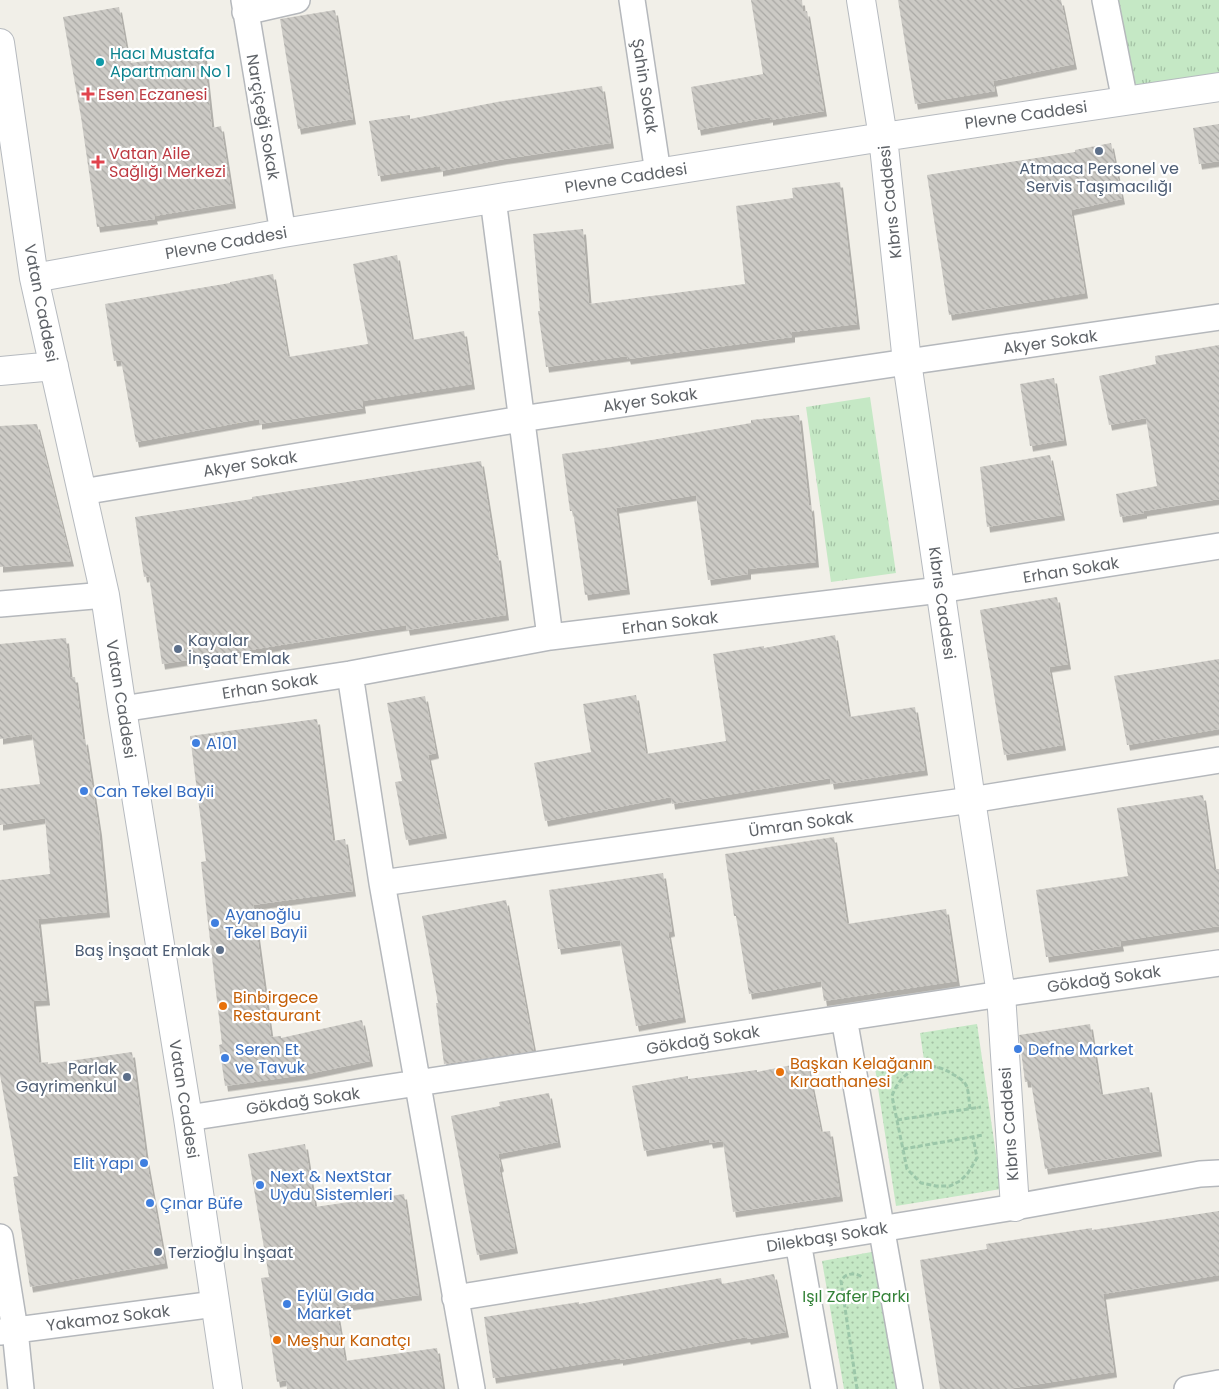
<svg xmlns="http://www.w3.org/2000/svg" width="1219" height="1389" font-family="Poppins,sans-serif">
	<defs>
		<pattern id="grass-tufts" width="24" height="20" patternUnits="userSpaceOnUse" patternTransform="scale(1.25)"><rect width="24" height="20" fill="#c5e8c5"/><path d="M3 7l-1-3M5 7V3M7 7l1-3M15 17l-1-3M17 17v-4M19 17l1-3" fill="none" stroke="#a3c0a4"/></pattern>
		<pattern id="park-dots" width="8" height="8" patternUnits="userSpaceOnUse" patternTransform="scale(1.25)"><rect width="8" height="8" fill="#c5e8c5"/><path d="M2 2h.1M6 6h.1" fill="none" stroke="#a3c0a4" stroke-width="1.8" stroke-linecap="round"/></pattern>
		<pattern id="building-back-hatch" width="6" height="6" patternUnits="userSpaceOnUse" patternTransform="scale(1.25)"><rect width="6" height="6" fill="#cccac5"/><path d="M-1 5l2 2M0 0l6 6M5-1l2 2" fill="none" stroke="#a9a8a4"/></pattern>
		<filter id="shadow"><feDropShadow dx="3" dy="5.5" stdDeviation="0" flood-color="#0004"/></filter>
	</defs>
	<rect width="100%" height="100%" fill="#f1efe8"/>
	<!-- grass -->
	<path fill="url(#grass-tufts)" d="M1115,0H1219V74L1130,89Z
		M870,397L896,573L831,582L806,407Z"/>
	<!-- park -->
	<path fill="url(#park-dots)" d="M977,1024L1001,1189L896,1206L875,1068L924,1060L920,1033Z
		M877,1251L900,1389H844L822,1261Z"/>
	<!-- building -->
	<path fill="url(#building-back-hatch)" filter="url(#shadow)" d="M751,0H802L803,12L807,11L824,111L770,120V117L698,130L691,87L763,74Z
		M898,0H1061L1074,64L993,81L995,91L915,104Z
		M119,7L129,63L204,55L212,128L221,126L233,203L154,216L155,219L97,227L81,117L63,17Z
		M335,10L353,119L298,129L280,19Z
		M602,86L611,143L504,159L440,171V166L378,176L369,121L410,115V119L497,102Z
		M1219,124V161L1199,164L1193,128Z
		M1111,143L1122,199L1071,210L1085,293L949,315L927,175L1075,152V150Z
		M840,182L857,324L792,332V337L628,359L627,356L546,367L538,311H540L533,234L583,229L589,304L745,284L736,206L793,198L792,188Z
		M397,255L412,340L464,331L472,384L362,401L363,408L259,424V419L136,442L121,360L114,361L105,304L230,283V282L273,274L288,357L368,344L353,264Z
		M1219,345V499L1144,511V513L1120,517L1116,494L1157,486L1146,418L1109,425L1099,376L1156,364L1155,356Z
		M1054,378L1064,440L1030,446L1020,384Z
		M799,415L809,506L811,505L816,562L748,569V574L708,580L696,495L616,508L627,589L585,595L573,511H570L562,454L611,447L751,423V420Z
		M37,424L71,561L0,567V426Z
		M1050,455L1062,515L987,527L980,467Z
		M481,461L496,555H498L506,615L407,630L406,625L162,664L149,576L144,577L135,517L252,499V497Z
		M1057,597L1068,664L1049,667L1063,745L1004,755L980,610Z
		M835,635L849,717L915,707L925,770L831,784L830,778L672,804L671,797L545,821L534,763L591,752L583,704L636,695L646,754L726,741L713,654L764,646V648Z
		M66,638L70,677H75L83,740L85,739L99,830L107,912L38,919L47,1000L33,1001L39,1063L48,1062V1064L132,1052L146,1157L165,1263L30,1287L13,1177L18,1176L0,1075V880L50,874L45,818L0,825V789L40,784L32,734L0,739V644Z
		M1219,659V729L1127,745L1114,676Z
		M425,696L436,753L428,755L444,833L406,840L395,782L402,781L387,703Z
		M317,719L333,841L345,839L353,891L253,905L271,1037L281,1036V1038L362,1020L370,1061L303,1075L225,1086L219,1045L222,1044L201,862L206,861L190,736Z
		M1203,795L1214,869H1219V926L1120,941L1121,946L1046,957L1036,890L1128,876L1117,808Z
		M834,837L847,924L946,909L957,981L824,1001L821,981L749,994L736,916H734L725,854Z
		M663,873L672,931L668,932L683,1017L636,1026L620,940L558,949L549,890Z
		M506,900L534,1051L444,1064L436,1003H438L422,916Z
		M1090,1024L1101,1095L1149,1087L1159,1151L1045,1169L1031,1082H1025L1019,1035Z
		M807,1062L821,1132L830,1131L840,1196L733,1212L723,1141L710,1143L709,1139L644,1151L632,1086L688,1076V1079L757,1070V1072Z
		M549,1093L558,1142L498,1154L501,1166L499,1167L515,1248L477,1255L451,1116L500,1106L499,1102Z
		M305,1144L315,1207L404,1194L419,1295L336,1307L345,1361L437,1348L443,1389H287L286,1380L277,1382L261,1278L269,1277L248,1154Z
		M1219,1211V1275L1103,1294L1114,1372L1007,1389H940L920,1260L987,1249L986,1244L1092,1228V1230Z
		M774,1274L786,1332L748,1339L747,1337L620,1360V1358L493,1378L484,1317L579,1302V1304L721,1278L722,1284Z"/>
	<g fill="none" stroke-linecap="round" stroke-linejoin="round">
		<!-- street casing -->
		<g stroke="#b5b8bc" stroke-width="28">
			<path id="street" d="M244,0L283,233
				M632,0L658,173
				M1105,0L1125,101
				M245,12L297,0
				M493,199L550,637
				M82,492L521,419L907,362L1219,317
				M0,604L105,595
				M350,674L382,883L472,1389
				M122,709L350,674L550,637L940,590L1219,546
				M382,883L971,800L1219,760
				M844,1018L910,1389
				M188,1118L1001,994L1219,963
				M0,1237L15,1330L21,1389
				M798,1242L824,1389
				M455,1298L1015,1207L1200,1174L1219,1173
				M0,1332L215,1304
				M1187,1389L1219,1383"/>
		</g>
		<!-- secondary casing -->
		<g stroke="#b6babf" stroke-width="30">
			<path id="secondary" d="M861,0L883,137L907,362L971,800L1001,994L1015,1207
				M0,43L34,278L105,595L122,709L188,1118L228,1389
				M34,278L283,233L493,199L883,137L1219,87
				M0,371L54,366"/>
		</g>
		<!-- path -->
		<path stroke="#9cc7a9" stroke-width="3" stroke-dasharray="5 2.5" stroke-linecap="butt" d="M970,1109C969,1102 969,1091 966,1085C964,1081 958,1077 954,1075C929,1057 902,1068 892,1096L907,1169L921,1183L936,1186H950L960,1181L968,1173L977,1158L973,1137
			M897,1120L981,1107
			M903,1149L983,1135
			M857,1389L841,1281C845,1273 855,1272 862,1277"/>
		<!-- street -->
		<use href="#street" stroke="#fff" stroke-width="25"/>
		<!-- secondary -->
		<use href="#secondary" stroke="#fff" stroke-width="28"/>
	</g>
	<!-- markers -->
	<circle fill="#0f9aa8" stroke="#fff" stroke-width="2" cx="100" cy="62" r="5"/>
	<g fill="#e0444e" stroke="#fff" stroke-width="2">
		<path d="M85.5 86.5h5v5h5v5h-5v5h-5v-5h-5v-5h5z"/>
		<path d="M95.5 154.5h5v5h5v5h-5v5h-5v-5h-5v-5h5z"/>
	</g>
	<g fill="#5c6f8a" stroke="#fff" stroke-width="2">
		<circle cx="1099" cy="151" r="5"/>
		<circle cx="178" cy="649" r="5"/>
		<circle cx="220" cy="950" r="5"/>
		<circle cx="127" cy="1077" r="5"/>
		<circle cx="158" cy="1252" r="5"/>
	</g>
	<g fill="#3f7fe0" stroke="#fff" stroke-width="2">
		<circle cx="196" cy="743" r="5"/>
		<circle cx="84" cy="791" r="5"/>
		<circle cx="215" cy="923" r="5"/>
		<circle cx="1018" cy="1049" r="5"/>
		<circle cx="225" cy="1058" r="5"/>
		<circle cx="144" cy="1163" r="5"/>
		<circle cx="260" cy="1185" r="5"/>
		<circle cx="150" cy="1203" r="5"/>
		<circle cx="287" cy="1304" r="5"/>
	</g>
	<g fill="#e8710a" stroke="#fff" stroke-width="2">
		<circle cx="223" cy="1006" r="5"/>
		<circle cx="780" cy="1072" r="5"/>
		<circle cx="277" cy="1340" r="5"/>
	</g>
	<g text-anchor="middle" dominant-baseline="central" stroke-width="4.5" stroke-linejoin="round" paint-order="stroke">
		<!-- culture labels -->
		<g font-size="16" fill="#0d838f" stroke="#fff" text-anchor="start">
			<text x="110" y="53">Hacı Mustafa<tspan x="110" dy="18">Apartmanı No 1</tspan></text>
		</g>
		<!-- street labels -->
		<g font-size="16" fill="#5f6368" stroke="#fff">
			<text transform="translate(645 86) rotate(81)">Şahin Sokak</text>
			<text transform="translate(1026 115) rotate(-8)">Plevne Caddesi</text>
			<text transform="translate(263 117) rotate(80)">Narçiçeği Sokak</text>
			<text transform="translate(626 178) rotate(-9)">Plevne Caddesi</text>
			<text transform="translate(890 202) rotate(-96)">Kıbrıs Caddesi</text>
			<text transform="translate(226 243) rotate(-10)">Plevne Caddesi</text>
			<text transform="translate(41 303) rotate(79)">Vatan Caddesi</text>
			<text transform="translate(1050 342) rotate(-8)">Akyer Sokak</text>
			<text transform="translate(650 400) rotate(-8)">Akyer Sokak</text>
			<text transform="translate(250 464) rotate(-9)">Akyer Sokak</text>
			<text transform="translate(1071 570) rotate(-9)">Erhan Sokak</text>
			<text transform="translate(942 603) rotate(82)">Kıbrıs Caddesi</text>
			<text transform="translate(670 623) rotate(-7)">Erhan Sokak</text>
			<text transform="translate(270 686) rotate(-9)">Erhan Sokak</text>
			<text transform="translate(121 699) rotate(81)">Vatan Caddesi</text>
			<text transform="translate(801 824) rotate(-8)">Ümran Sokak</text>
			<text transform="translate(1104 979) rotate(-8)">Gökdağ Sokak</text>
			<text transform="translate(703 1040) rotate(-9)">Gökdağ Sokak</text>
			<text transform="translate(184 1099) rotate(81)">Vatan Caddesi</text>
			<text transform="translate(303 1101) rotate(-8)">Gökdağ Sokak</text>
			<text transform="translate(1009 1124) rotate(-94)">Kıbrıs Caddesi</text>
			<text transform="translate(827 1237) rotate(-9)">Dilekbaşı Sokak</text>
			<text transform="translate(108 1318) rotate(-7)">Yakamoz Sokak</text>
		</g>
		<!-- health labels -->
		<g font-size="16" fill="#be3a42" stroke="#fff" text-anchor="start">
			<text x="98" y="94">Esen Eczanesi</text>
			<text x="109" y="153">Vatan Aile<tspan x="109" dy="18">Sağlığı Merkezi</tspan></text>
		</g>
		<!-- service labels -->
		<g font-size="16" fill="#4e5e75" stroke="#fff" text-anchor="start">
			<text x="1099" y="168" text-anchor="middle">Atmaca Personel ve<tspan x="1099" dy="18">Servis Taşımacılığı</tspan></text>
			<text x="188" y="640">Kayalar<tspan x="188" dy="18">İnşaat Emlak</tspan></text>
			<text x="210" y="950" text-anchor="end">Baş İnşaat Emlak</text>
			<text x="117" y="1068" text-anchor="end">Parlak<tspan x="117" dy="18">Gayrimenkul</tspan></text>
			<text x="168" y="1252">Terzioğlu İnşaat</text>
		</g>
		<!-- shop labels -->
		<g font-size="16" fill="#366cbe" stroke="#fff" text-anchor="start">
			<text x="206" y="743">A101</text>
			<text x="94" y="791">Can Tekel Bayii</text>
			<text x="225" y="914">Ayanoğlu<tspan x="225" dy="18">Tekel Bayii</tspan></text>
			<text x="235" y="1049">Seren Et<tspan x="235" dy="18">ve Tavuk</tspan></text>
			<text x="1028" y="1049">Defne Market</text>
			<text x="134" y="1163" text-anchor="end">Elit Yapı</text>
			<text x="270" y="1176">Next &amp; NextStar<tspan x="270" dy="18">Uydu Sistemleri</tspan></text>
			<text x="160" y="1203">Çınar Büfe</text>
			<text x="297" y="1295">Eylül Gıda<tspan x="297" dy="18">Market</tspan></text>
		</g>
		<!-- food labels -->
		<g font-size="16" fill="#c56008" stroke="#fff" text-anchor="start">
			<text x="233" y="997">Binbirgece<tspan x="233" dy="18">Restaurant</tspan></text>
			<text x="790" y="1063">Başkan Kelağanın<tspan x="790" dy="18">Kıraathanesi</tspan></text>
			<text x="287" y="1340">Meşhur Kanatçı</text>
		</g>
		<!-- park labels -->
		<g font-size="16" fill="#348238" stroke="#fff">
			<text x="856" y="1296">Işıl Zafer Parkı</text>
		</g>
	</g>
</svg>
